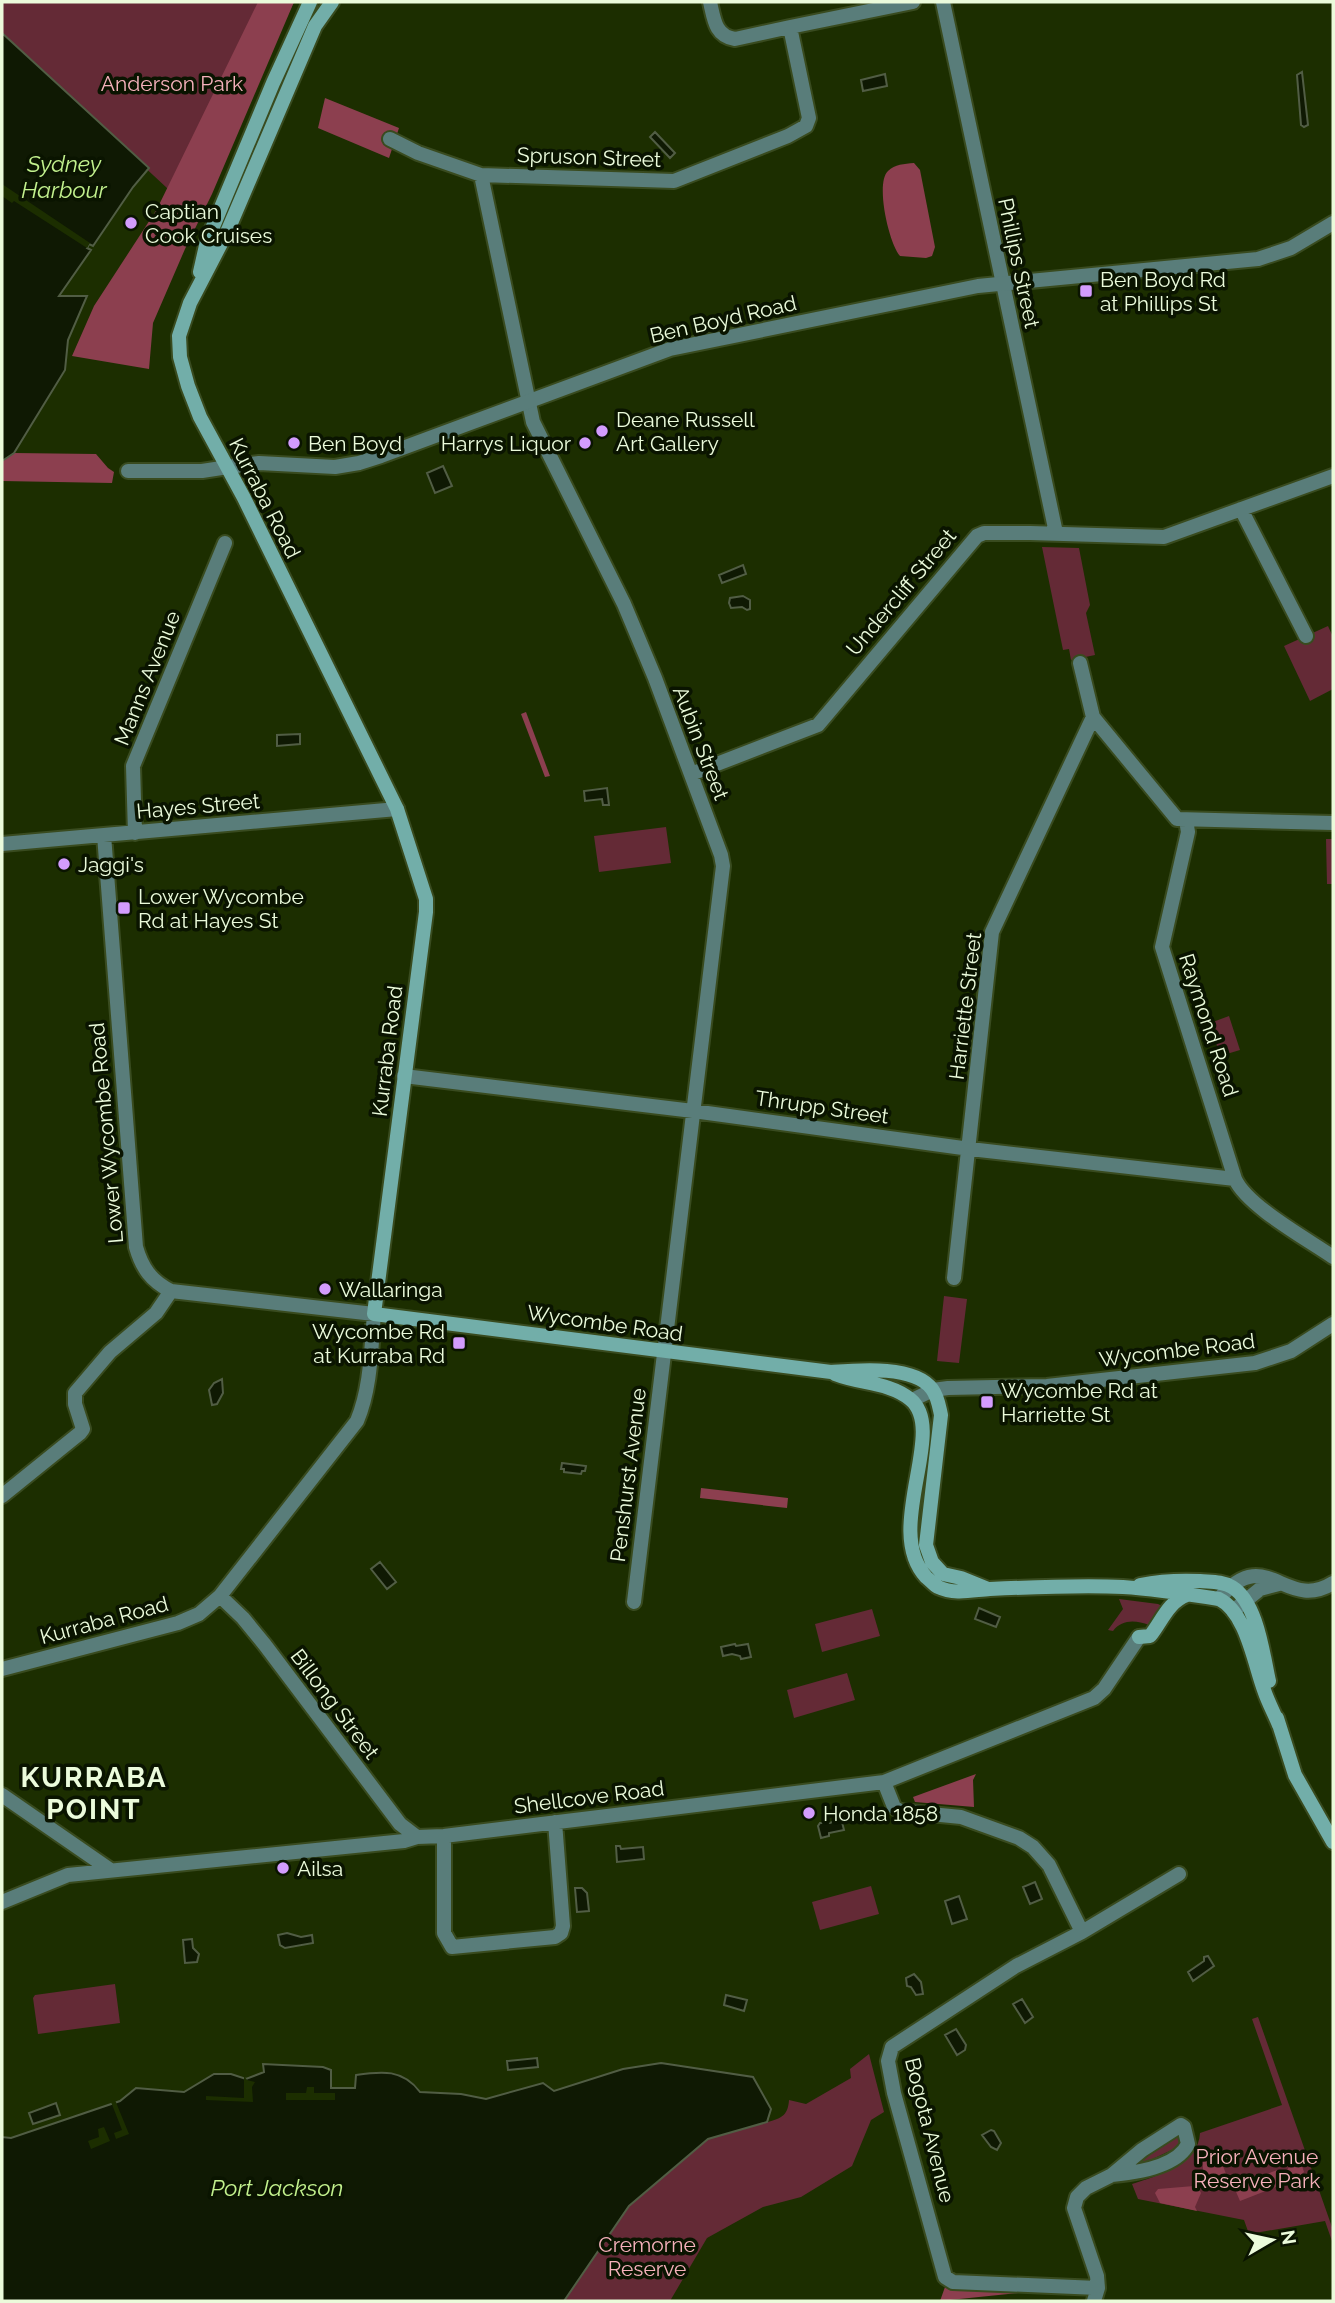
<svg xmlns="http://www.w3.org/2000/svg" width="1335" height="2303" font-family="Raleway,sans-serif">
	<rect width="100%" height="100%" fill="#1c2e00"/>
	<!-- green -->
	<path fill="#642a36" d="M2,2H294L197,204L167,188L2,35Z
		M1042,547L1079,548L1090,605L1086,613L1095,655L1071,660L1069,649L1063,650Z
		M1328,626L1333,637V689L1310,701L1284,646Z
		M666,827L671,863L599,872L594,836Z
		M1326,839H1333V884H1327Z
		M1229,1016L1240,1050L1220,1056L1210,1023Z
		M944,1296L967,1299L959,1363L937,1361Z
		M1119,1599L1158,1604L1162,1606L1149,1625C1136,1620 1122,1619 1113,1631L1108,1630L1123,1609Z
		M872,1609L880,1636L822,1652L815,1624Z
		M847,1673L855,1700L794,1718L787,1690Z
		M871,1886L879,1914L820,1930L812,1902Z
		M115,1984L120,2023L38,2034L33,1998L35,1995Z
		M1258,2017L1333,2230V2244L1325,2221L1249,2234L1244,2220L1138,2199L1132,2184C1157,2176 1199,2164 1200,2133L1282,2105L1252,2019Z
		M869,2054L884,2112L871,2120L852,2166L801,2197L763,2207L707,2238L670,2301H564L629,2206L665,2175L543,2083L554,2091L623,2069L661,2063L753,2077L771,2109L768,2122C782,2118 788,2115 789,2100L806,2104L851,2078L850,2069Z
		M1171,2137L1180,2138L1178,2147L1140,2165L1139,2162L1144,2155Z"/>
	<!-- forest -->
	<path fill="#8c3f4f" d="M258,2H294L212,194L185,249L153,323L149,369L72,356L94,306L157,209Z
		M325,98L399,128L389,158L318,128Z
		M914,163L920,170L935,247L932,256L926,258L900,256C889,243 875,183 888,171C895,164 904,164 914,163Z
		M14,453L96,454L108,468L114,472L112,483L2,481V461Z
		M526,712L550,776L545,777L521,714Z
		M701,1488L788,1498L787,1508L700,1498Z
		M976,1774L973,1780L974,1807L915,1802L913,1797Z
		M1299,2157L1304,2172L1296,2179L1240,2201L1234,2187L1277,2170H1287L1295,2158Z
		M1220,2158L1226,2174L1209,2182L1203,2179V2160Z
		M1194,2186L1198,2187L1201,2193L1195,2207L1197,2211L1160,2203L1155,2193L1158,2189Z
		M945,2287L1005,2290L1019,2293L940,2301Z"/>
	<!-- water -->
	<path fill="#0f1903" stroke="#515d44" stroke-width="2" d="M2,33L149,168L133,187L93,246L89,244L87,248L91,250L59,296H87L68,340L65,370L14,453L2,461Z
		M1302,72L1308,125L1304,127L1301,125L1297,75Z
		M885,74L887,86L863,91L861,80Z
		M655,132L675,153L670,158L650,137Z
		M443,466L452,486L435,493L427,473Z
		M743,565L746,574L722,583L719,575Z
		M743,596L750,600V609L747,610L742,607L731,608L729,603L730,598Z
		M300,734V744L277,746V735Z
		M607,788L609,805H603L602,799L585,801L584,791Z
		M222,1379L223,1393L217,1404L212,1405L209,1390L214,1383Z
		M562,1463L586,1466L585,1471H582L581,1474L564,1472V1469H561Z
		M380,1562L396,1582L387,1589L371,1569Z
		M979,1608L1000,1617L996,1627L975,1619Z
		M735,1644L736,1646L748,1644L751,1657L741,1659L740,1656L732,1654L723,1656L721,1647Z
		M841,1818L844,1830L829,1833V1836L821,1838L818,1826L820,1823H830Z
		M616,1846H620L621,1849L643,1847L644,1859L617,1862Z
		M1035,1882L1042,1899L1030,1904L1023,1887Z
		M575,1888H582L587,1893L589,1911L577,1912Z
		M959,1896L967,1919L952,1924L945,1901Z
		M287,1933L301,1937L312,1935L313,1943L285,1948L280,1945L278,1935Z
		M192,1939L193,1948L199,1954L197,1962L185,1963L183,1940Z
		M1208,1956L1214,1966L1193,1981L1188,1972L1204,1961V1957Z
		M914,1974L921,1982L923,1994L916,1995L911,1987L907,1986L906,1978Z
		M726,1995L747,2000L744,2011L724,2005Z
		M1022,1999L1033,2017L1025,2023L1013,2004Z
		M956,2029L966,2045L965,2050L957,2055L945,2035Z
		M537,2058L538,2067L508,2070L507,2061Z
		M661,2063L753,2077L771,2109L767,2122L708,2139L629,2206L564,2301H2V2137L11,2138L120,2101L136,2088L184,2092L214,2074H231L246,2079L264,2072L263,2064L323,2067L331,2070V2088H355L356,2075C382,2071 403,2069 420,2092L461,2094L486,2099L543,2083L554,2091L623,2069Z
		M56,2103L60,2115L33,2124L29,2113Z
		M991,2130L994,2131L1001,2143L997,2150L991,2147L982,2135Z"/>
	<!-- pier -->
	<path fill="#1c2e00" d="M2,184L90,243L87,248L14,201L12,203L2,196Z
		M244,2076L247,2080L255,2082L252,2087L253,2102L206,2100V2096L244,2098Z
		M307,2087H314V2093H335V2100H286V2093H306Z
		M115,2100L129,2134L116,2139L114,2133L122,2130L111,2102Z
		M104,2127L110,2141L91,2149L88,2141L99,2137L98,2129Z"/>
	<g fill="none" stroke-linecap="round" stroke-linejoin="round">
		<!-- minor casing -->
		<g stroke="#394b1f" stroke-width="18">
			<path id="minor" d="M710,2C714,19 715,36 735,39L790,27
				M943,2L1056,533
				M390,139L418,153L481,175L674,181L788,136L806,126L809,118L790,27L913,2
				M481,175L533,422L624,604L655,678L721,855L723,866L634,1602
				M128,471H202L228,467
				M1241,509L1306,636
				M1080,663L1093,717L1177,819L1333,823
				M691,774L818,725L977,536L984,533H1030L1164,537L1333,476
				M1186,820L1188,832L1162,947L1235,1179C1247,1206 1307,1239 1333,1257
				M135,833L133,766L225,543
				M2,844L397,809
				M404,1076L693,1111L970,1149L1235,1179
				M954,1278L992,932L1093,717
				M2,1496L80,1433L83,1429L75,1404V1393L110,1352L156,1313L171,1291
				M220,1596L243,1618L265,1645L400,1824L417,1837
				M1219,1599C1266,1542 1285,1613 1333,1583
				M1233,1611L1260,1589L1279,1584
				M2,1669L178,1623L199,1614L220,1596L357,1421C371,1388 371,1349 374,1314L171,1291C151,1281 142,1268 136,1247L104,835
				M884,1782L894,1807L900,1811L961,1817L1019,1838L1033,1847L1049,1865L1082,1932
				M2,1795L109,1869
				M444,1836V1933L452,1947L555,1937L561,1933L563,1926L555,1822
				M2,1902L68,1875L404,1841L417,1837L444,1836L884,1782L1094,1698L1104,1689L1139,1637
				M1098,2288L953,2282L945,2277L894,2093L888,2061L892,2047L1016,1966L1082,1932L1179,1874
				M1094,2301L1098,2288L1097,2276L1074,2208L1077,2197L1086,2188L1112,2175L1142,2150L1181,2125L1184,2127L1188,2144C1177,2167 1134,2173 1112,2175"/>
		</g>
		<!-- tertiary casing -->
		<g stroke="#394b1f" stroke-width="18">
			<path id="tertiary" d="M228,467L259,463L335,467L359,463L381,456L670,349L978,286L1258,259L1291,248L1333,223
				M912,1400L933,1390L948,1388L1047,1386L1255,1363L1291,1351L1333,1324"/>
		</g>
		<!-- secondary casing -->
		<g stroke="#394b1f" stroke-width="18">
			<path id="secondary" d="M332,2L315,26L228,230L190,303L179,336L180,357L188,386L200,417L244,498L397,809L426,899V912L374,1314L831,1372C858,1370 914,1365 932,1389C938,1397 939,1406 941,1415L926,1545L932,1562L943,1574L961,1578L988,1589
				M200,272L207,241L273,83L310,2
				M835,1374C860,1384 889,1382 910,1399C949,1430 882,1529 926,1577C930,1580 934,1585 938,1587C955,1595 973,1590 990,1589C1034,1587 1080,1585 1123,1587C1155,1589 1187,1594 1219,1599C1246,1612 1254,1663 1264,1690C1268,1702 1274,1713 1279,1725
				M1140,1585C1160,1581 1180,1580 1200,1581C1211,1582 1222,1581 1232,1587C1257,1602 1263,1654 1269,1681
				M1139,1637L1150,1636C1162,1621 1168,1602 1187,1595
				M1277,1718L1295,1775L1333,1842"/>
		</g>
		<!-- minor -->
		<use href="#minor" stroke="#597d7a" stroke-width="14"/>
		<!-- tertiary -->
		<use href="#tertiary" stroke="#597d7a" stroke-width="14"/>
		<!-- secondary -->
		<use href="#secondary" stroke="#72aea9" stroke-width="14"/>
	</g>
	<!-- markers -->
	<g fill="#d39cfd" stroke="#0a1400" stroke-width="2.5">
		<circle cx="131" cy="223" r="7"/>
		<rect x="1079" y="284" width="14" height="14" rx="3.5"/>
		<circle cx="602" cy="431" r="7"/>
		<circle cx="294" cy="443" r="7"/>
		<circle cx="585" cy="443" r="7"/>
		<circle cx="64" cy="864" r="7"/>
		<rect x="117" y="901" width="14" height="14" rx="3.5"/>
		<circle cx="325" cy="1289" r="7"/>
		<rect x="452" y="1336" width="14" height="14" rx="3.5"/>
		<rect x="980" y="1395" width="14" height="14" rx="3.5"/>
		<circle cx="809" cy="1813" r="7"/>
		<circle cx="283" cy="1868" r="7"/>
	</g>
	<g text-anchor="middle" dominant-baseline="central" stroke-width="7" stroke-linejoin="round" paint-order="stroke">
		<!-- park labels -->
		<g font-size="21" fill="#f6b1bb" stroke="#0a1400">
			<text x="172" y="83">Anderson Park</text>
			<text x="1257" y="2156">Prior Avenue<tspan x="1257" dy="24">Reserve Park</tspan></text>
			<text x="647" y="2244">Cremorne<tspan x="647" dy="24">Reserve</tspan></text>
		</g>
		<!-- street labels -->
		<g font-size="21" fill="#ebfbdb" stroke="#0a1400">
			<text transform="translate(589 157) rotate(2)">Spruson Street</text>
			<text transform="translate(1019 263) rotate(78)">Phillips Street</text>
			<text transform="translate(723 319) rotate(-13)">Ben Boyd Road</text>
			<text transform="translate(265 498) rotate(63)">Kurraba Road</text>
			<text transform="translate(901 592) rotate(-50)">Undercliff Street</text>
			<text transform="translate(147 678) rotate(-68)">Manns Avenue</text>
			<text transform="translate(701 743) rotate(69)">Aubin Street</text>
			<text transform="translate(198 806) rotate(-5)">Hayes Street</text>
			<text transform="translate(965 1006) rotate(-83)">Harriette Street</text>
			<text transform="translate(1209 1025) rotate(72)">Raymond Road</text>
			<text transform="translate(387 1051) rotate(-83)">Kurraba Road</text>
			<text transform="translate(822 1107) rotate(8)">Thrupp Street</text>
			<text transform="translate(106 1133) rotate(-95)">Lower Wycombe Road</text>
			<text transform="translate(605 1323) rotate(8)">Wycombe Road</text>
			<text transform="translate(1177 1350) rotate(-7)">Wycombe Road</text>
			<text transform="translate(628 1475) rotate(-83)">Penshurst Avenue</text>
			<text transform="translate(104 1620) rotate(-15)">Kurraba Road</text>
			<text transform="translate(335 1704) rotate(53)">Billong Street</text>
			<text transform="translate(589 1797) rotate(-7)">Shellcove Road</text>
			<text transform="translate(930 2130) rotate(76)">Bogota Avenue</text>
		</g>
		<!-- poi labels -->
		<g font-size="21" fill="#ebfbdb" stroke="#0a1400" text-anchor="start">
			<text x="145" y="211">Captian<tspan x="145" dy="24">Cook Cruises</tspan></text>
			<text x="1100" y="279">Ben Boyd Rd<tspan x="1100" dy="24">at Phillips St</tspan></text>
			<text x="616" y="419">Deane Russell<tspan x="616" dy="24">Art Gallery</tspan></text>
			<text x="308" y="443">Ben Boyd</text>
			<text x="571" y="443" text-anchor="end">Harrys Liquor</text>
			<text x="78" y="864">Jaggi's</text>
			<text x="138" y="896">Lower Wycombe<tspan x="138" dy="24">Rd at Hayes St</tspan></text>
			<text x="339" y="1289">Wallaringa</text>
			<text x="445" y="1331" text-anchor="end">Wycombe Rd<tspan x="445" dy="24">at Kurraba Rd</tspan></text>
			<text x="1001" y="1390">Wycombe Rd at<tspan x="1001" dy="24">Harriette St</tspan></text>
			<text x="823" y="1813">Honda 1858</text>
			<text x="297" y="1868">Ailsa</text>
		</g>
		<!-- water labels -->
		<g font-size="23" font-style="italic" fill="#c3f28e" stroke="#0a1400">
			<text x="64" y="163">Sydney<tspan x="64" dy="26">Harbour</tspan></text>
			<text x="277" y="2187">Port Jackson</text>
		</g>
		<!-- district labels -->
		<g font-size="28" font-weight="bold" letter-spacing="2" fill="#ebfbdb" stroke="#0a1400">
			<text x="94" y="1777">KURRABA<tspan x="94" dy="32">POINT</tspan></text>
		</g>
	</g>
	<!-- border -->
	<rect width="1335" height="2303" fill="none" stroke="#ebfbdb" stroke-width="7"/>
	<!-- north arrow -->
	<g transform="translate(1272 2240) rotate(81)" stroke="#0a1400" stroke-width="5" paint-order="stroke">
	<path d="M0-5L12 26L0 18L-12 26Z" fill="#ebfbdb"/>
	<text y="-10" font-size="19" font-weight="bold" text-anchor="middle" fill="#ebfbdb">N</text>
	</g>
</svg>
